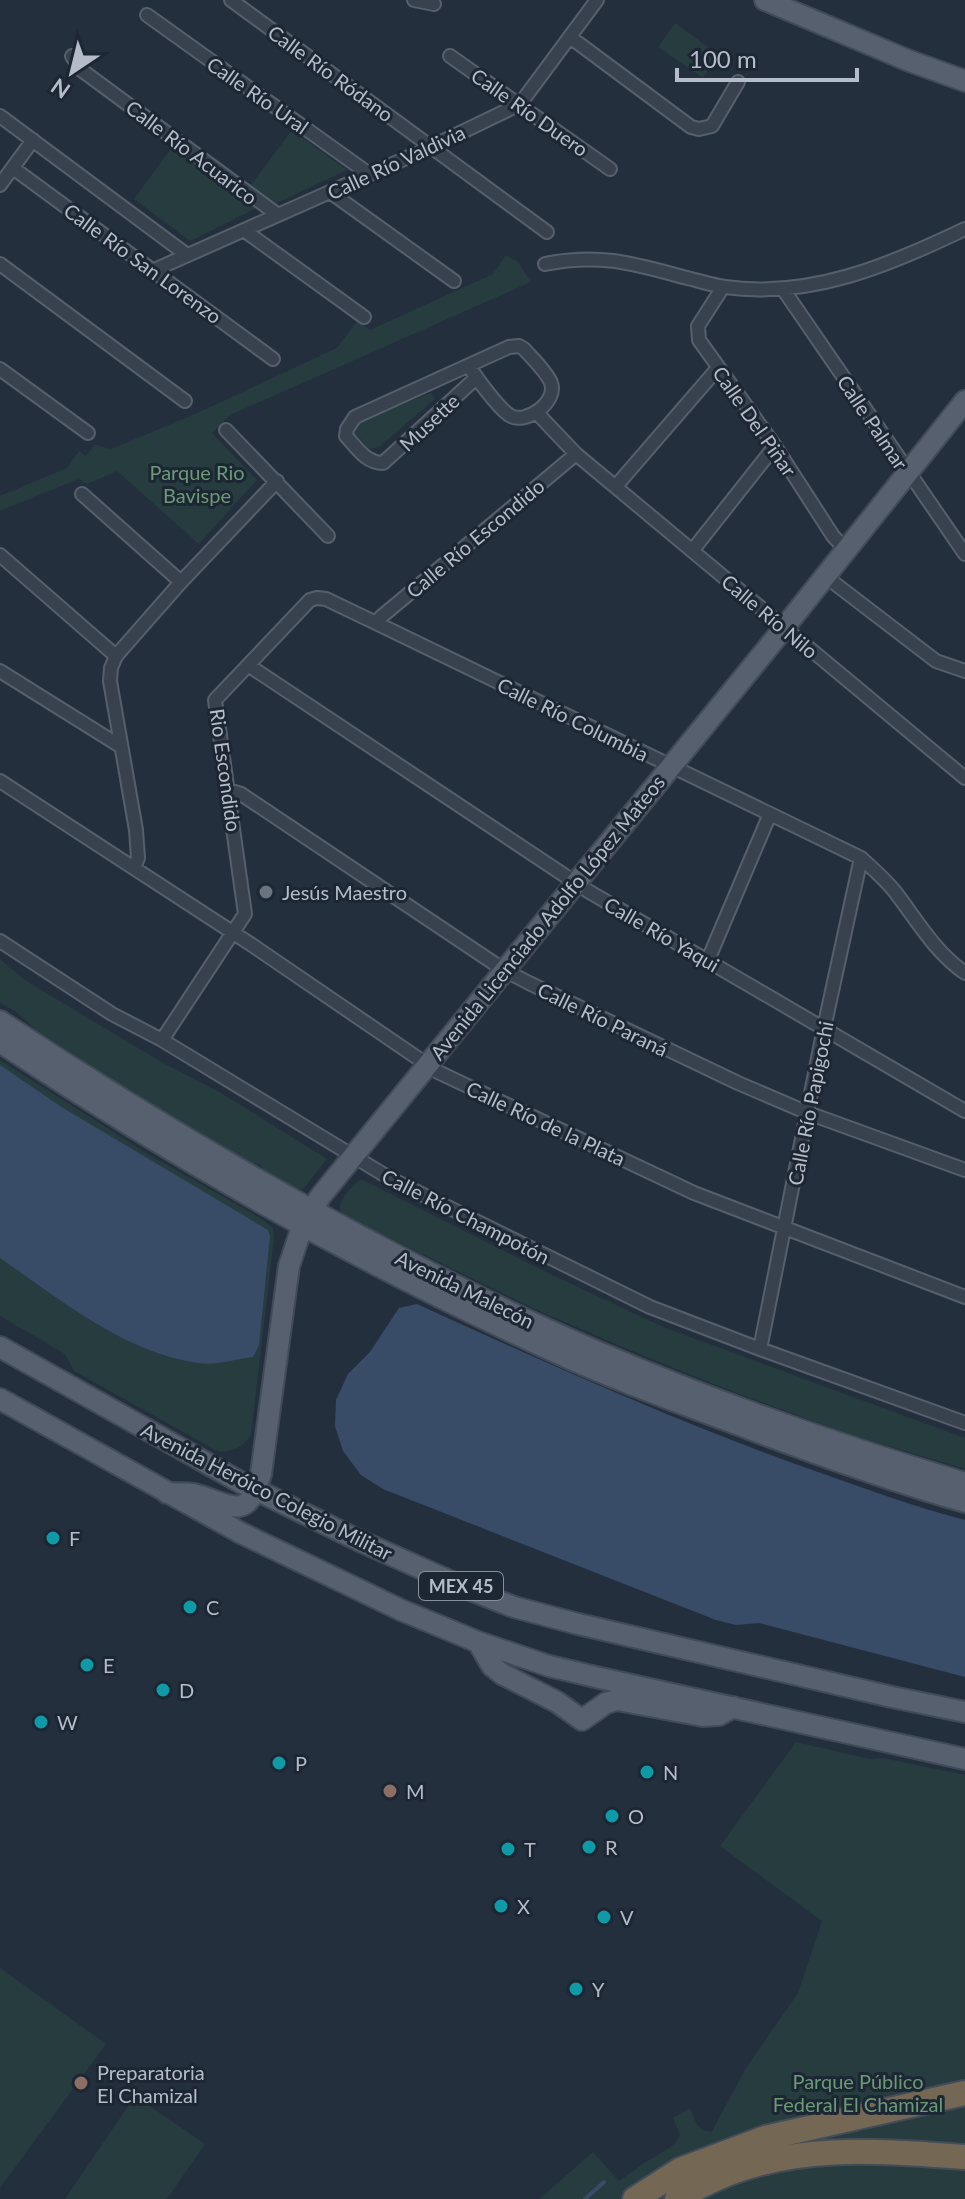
<svg xmlns="http://www.w3.org/2000/svg" width="965" height="2199" font-family="Lato,sans-serif">
	<rect width="100%" height="100%" fill="#242f3e"/>
	<!-- green -->
	<path fill="#263c3f" d="M675,23L719,55L703,78L658,47Z
		M292,130L347,170L275,204L250,186Z
		M173,146L258,207L190,241L134,199Z
		M506,255L518,262L531,282L230,415L212,433L257,480L199,544L117,471L87,484L79,479L0,511V496L67,468L79,451L86,456L95,445L111,449L193,415L337,348L357,321L370,330L493,274Z
		M431,393L435,399L379,447L369,449L355,433L357,424L363,420Z
		M0,959L25,980L158,1060L221,1093L327,1159L304,1188L298,1190C283,1182 269,1181 260,1164L251,1163L127,1089L36,1030L15,1011L0,1003Z
		M0,1060L148,1154L262,1219L273,1228L274,1238L251,1435C242,1448 234,1451 219,1452L74,1371L65,1354L0,1316Z
		M361,1179L542,1270L663,1327L965,1438V1469L849,1434L739,1394L644,1356L541,1312L375,1231C365,1229 337,1219 340,1205C342,1196 354,1185 361,1179Z
		M796,1742L870,1759L883,1758L965,1775V2199H539L593,2152L619,2181L643,2164L674,2145L680,2135L673,2118L690,2108C695,2119 697,2133 712,2131L746,2068L798,1993L822,1921L720,1846Z
		M0,1968L106,2044L0,2188Z
		M135,2096L205,2144L167,2199H65Z"/>
	<!-- water -->
	<path fill="#394c67" d="M0,1065L63,1108L268,1230L270,1236L259,1345L253,1357C236,1359 214,1366 197,1363C122,1351 61,1300 0,1258Z
		M417,1304C548,1364 679,1423 815,1471C864,1488 914,1507 965,1520V1677L759,1623L736,1625L716,1620L383,1489L361,1475L343,1451L335,1426L336,1400L348,1374L370,1352L399,1308Z"/>
	<g fill="none" stroke-linecap="round" stroke-linejoin="round">
		<!-- stream -->
		<path stroke="#394c67" stroke-width="4" d="M585,2199L604,2182"/>
		<!-- street casing -->
		<g stroke="#565f6c" stroke-width="16">
			<path id="street" d="M231,0L547,232
				M414,0L434,4
				M147,15L369,174
				M570,37L691,127L699,129L712,126L738,82
				M72,56L80,69L278,215
				M450,56L610,169
				M0,116L187,255
				M13,168L273,359
				M0,185L33,140
				M330,192L454,281
				M245,231L364,317
				M0,264L185,401
				M545,264C598,253 632,263 683,277C697,280 711,285 725,287C810,299 890,265 965,229
				M152,271L431,147L520,104L597,0
				M723,287L698,326L699,340L775,446L833,536L846,550
				M783,289L965,554
				M469,366C477,379 497,406 509,415C525,426 558,402 551,383C547,372 532,358 524,349L519,346L509,347L355,417L347,429L346,436C357,448 366,463 383,463L476,378
				M0,369L88,433
				M536,412L576,454L965,778
				M226,430L328,536
				M616,486L718,368
				M82,494L181,582
				M692,551L775,446
				M0,555L116,656
				M825,576L936,661L965,671
				M376,623L381,617L576,454
				M248,665L588,891L965,1111
				M0,671L120,746
				M0,781L252,945L438,1072L694,1193L965,1297
				M228,790L241,794L504,970L529,983L738,1083L808,1113L965,1170
				M134,868L138,858L136,830L110,681L111,668L116,656L181,582L277,481
				M0,941L112,1014L162,1040L391,1179L650,1307L760,1349L965,1423
				M708,960L770,814
				M162,1040L245,914L215,700L310,600L317,598L326,599L376,623L861,858C873,869 886,880 896,893C918,922 935,952 965,973
				M760,1349L824,1028L861,858"/>
		</g>
		<!-- primary casing -->
		<g stroke="#414a57" stroke-width="24">
			<path id="primary" d="M765,0L907,60L965,81
				M0,1021C174,1136 355,1240 544,1328C680,1390 822,1440 965,1483
				M0,1042C177,1160 362,1264 555,1352C617,1381 683,1404 747,1428C819,1455 891,1481 965,1502
				M0,1347L242,1483L360,1541L463,1587L514,1607L578,1624L892,1697L965,1712
				M0,1399L241,1533L401,1610L478,1642L549,1666L600,1678L965,1759
				M167,1493C176,1493 185,1493 193,1494C228,1502 247,1526 261,1474L289,1266L302,1227L320,1197L784,628L965,401
				M478,1642L492,1666L502,1674L557,1702L582,1720L606,1703L617,1700L703,1716L719,1715L733,1707"/>
		</g>
		<!-- highway casing -->
		<g stroke="#434c59" stroke-width="28">
			<path id="highway" d="M635,2199L680,2170L765,2138L965,2093
				M677,2199C689,2191 702,2185 715,2179C795,2143 880,2151 965,2157"/>
		</g>
		<!-- street -->
		<use href="#street" stroke="#38414e" stroke-width="12"/>
		<!-- primary -->
		<use href="#primary" stroke="#56606e" stroke-width="20"/>
		<!-- highway -->
		<use href="#highway" stroke="#746855" stroke-width="24"/>
	</g>
	<!-- markers -->
	<circle fill="#6b7280" stroke="#1d2633" stroke-width="3" cx="266" cy="892" r="8"/>
	<g fill="#0f9aa8" stroke="#1d2633" stroke-width="3">
		<circle cx="53" cy="1538" r="8"/>
		<circle cx="190" cy="1607" r="8"/>
		<circle cx="87" cy="1665" r="8"/>
		<circle cx="163" cy="1690" r="8"/>
		<circle cx="41" cy="1722" r="8"/>
		<circle cx="279" cy="1763" r="8"/>
		<circle cx="647" cy="1772" r="8"/>
		<circle cx="612" cy="1816" r="8"/>
		<circle cx="589" cy="1847" r="8"/>
		<circle cx="508" cy="1849" r="8"/>
		<circle cx="501" cy="1906" r="8"/>
		<circle cx="604" cy="1917" r="8"/>
		<circle cx="576" cy="1989" r="8"/>
	</g>
	<g fill="#8d6e63" stroke="#1d2633" stroke-width="3">
		<circle cx="390" cy="1791" r="8"/>
		<circle cx="81" cy="2083" r="8"/>
	</g>
	<g text-anchor="middle" dominant-baseline="central" stroke-width="6" stroke-linejoin="round" paint-order="stroke">
		<!-- shield labels -->
		<rect fill="#1d2633" stroke="#878f9c" stroke-width="2" x="419" y="1572" width="84" height="28" rx="6"/>
		<g font-size="18" font-weight="bold" fill="#b4bcc9">
			<text x="461" y="1586">MEX 45</text>
		</g>
		<!-- street labels -->
		<g font-size="20" fill="#b4bcc9" stroke="#1d2633">
			<text transform="translate(331 73) rotate(36)">Calle Río Ródano</text>
			<text transform="translate(258 95) rotate(35)">Calle Río Ural</text>
			<text transform="translate(530 112) rotate(35)">Calle Río Duero</text>
			<text transform="translate(192 152) rotate(37)">Calle Río Acuarico</text>
			<text transform="translate(396 162) rotate(-25)">Calle Río Valdivia</text>
			<text transform="translate(143 263) rotate(36)">Calle Río San Lorenzo</text>
			<text transform="translate(755 421) rotate(55)">Calle Del Piñar</text>
			<text transform="translate(429 422) rotate(-43)">Musette</text>
			<text transform="translate(873 422) rotate(56)">Calle Palmar</text>
			<text transform="translate(475 538) rotate(-40)">Calle Río Escondido</text>
			<text transform="translate(770 616) rotate(40)">Calle Río Nilo</text>
			<text transform="translate(573 719) rotate(26)">Calle Río Columbia</text>
			<text transform="translate(226 770) rotate(82)">Rio Escondido</text>
			<text transform="translate(547 917) rotate(-51)">Avenida Licenciado Adolfo López Mateos</text>
			<text transform="translate(662 934) rotate(30)">Calle Río Yaqui</text>
			<text transform="translate(603 1019) rotate(26)">Calle Río Paraná</text>
			<text transform="translate(810 1103) rotate(-79)">Calle Río Papigochi</text>
			<text transform="translate(546 1123) rotate(25)">Calle Río de la Plata</text>
			<text transform="translate(466 1216) rotate(27)">Calle Río Champotón</text>
			<text transform="translate(465 1289) rotate(26)">Avenida Malecón</text>
			<text transform="translate(267 1491) rotate(27)">Avenida Heróico Colegio Militar</text>
		</g>
		<!-- park labels -->
		<g font-size="20" fill="#6b9a76" stroke="#1d2633">
			<text x="197" y="472">Parque Rio<tspan x="197" dy="23">Bavispe</tspan></text>
			<text x="858" y="2081">Parque Público<tspan x="858" dy="23">Federal El Chamizal</tspan></text>
		</g>
		<!-- poi labels -->
		<g font-size="20" fill="#b4bcc9" stroke="#1d2633" text-anchor="start">
			<text x="282" y="892">Jesús Maestro</text>
			<text x="69" y="1538">F</text>
			<text x="206" y="1607">C</text>
			<text x="103" y="1665">E</text>
			<text x="179" y="1690">D</text>
			<text x="57" y="1722">W</text>
			<text x="295" y="1763">P</text>
			<text x="663" y="1772">N</text>
			<text x="406" y="1791">M</text>
			<text x="628" y="1816">O</text>
			<text x="605" y="1847">R</text>
			<text x="524" y="1849">T</text>
			<text x="517" y="1906">X</text>
			<text x="620" y="1917">V</text>
			<text x="592" y="1989">Y</text>
			<text x="97" y="2072">Preparatoria<tspan x="97" dy="23">El Chamizal</tspan></text>
		</g>
	</g>
	<!-- north arrow -->
	<g transform="translate(72 72) rotate(215)" stroke="#1d2633" stroke-width="6" paint-order="stroke">
	<path d="M0-6L14 30L0 20L-14 30Z" fill="#b4bcc9"/>
	<text y="-12" font-size="22" font-weight="bold" text-anchor="middle" fill="#b4bcc9">N</text>
	</g>
	<!-- scale -->
	<path d="M677 68v12h180v-12" fill="none" stroke="#b4bcc9" stroke-width="4"/>
	<text x="689" y="68" font-size="24" fill="#b4bcc9" stroke="#1d2633" stroke-width="6" paint-order="stroke">100 m</text>
</svg>
